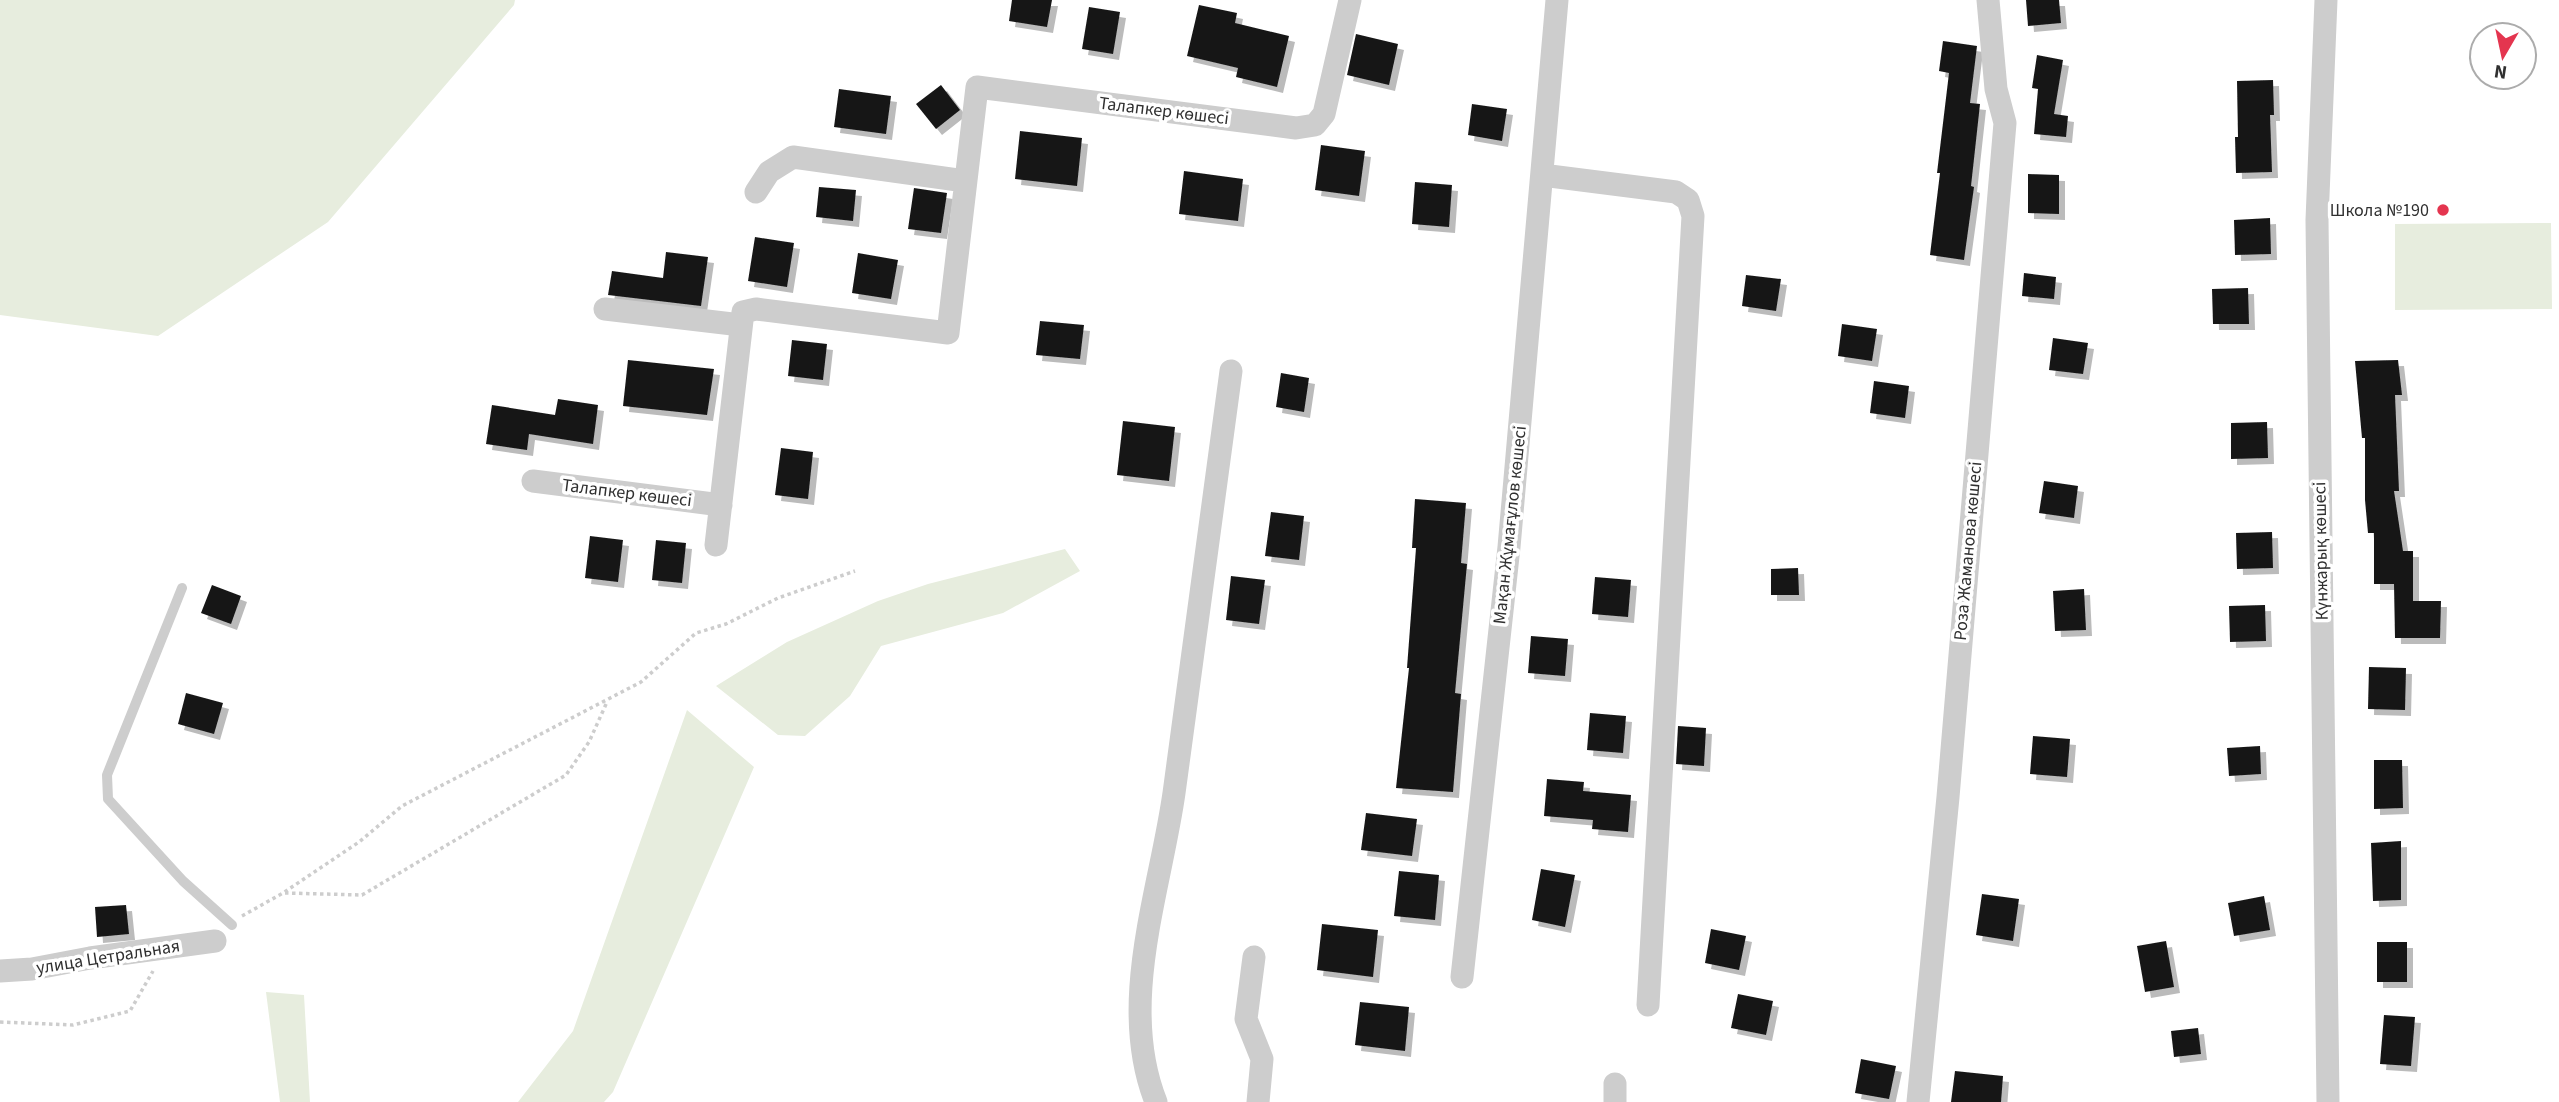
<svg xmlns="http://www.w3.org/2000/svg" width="2559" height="1102" font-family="'Source Sans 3',sans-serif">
	<defs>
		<filter id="shadow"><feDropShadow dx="6" dy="6" stdDeviation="0" flood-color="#0004"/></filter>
	</defs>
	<rect width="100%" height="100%" fill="#fff"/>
	<!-- green -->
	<path fill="#e7edde" d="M0,0H515L514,5L328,222L158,336L0,315Z
		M2551,223L2552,309L2395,310V224Z
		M1065,549L1080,571L1003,613L881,646L850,696L805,736L778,735L716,686L787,642L878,601L928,584Z
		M687,710L754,767L613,1092L604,1102H518L573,1031Z
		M266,992L304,995L310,1102H280Z"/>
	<!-- building -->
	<path fill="#171717" filter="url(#shadow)" d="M1012,0H1052L1047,27L1009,21Z
		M2026,0H2059L2061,23L2028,26Z
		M1199,5L1237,13L1235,23L1289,36L1277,87L1236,77L1238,68L1187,56Z
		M1089,7L1120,12L1113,54L1082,49Z
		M1356,34L1398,44L1389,85L1347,75Z
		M1943,41L1977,46L1970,103L1980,104L1971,186L1974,187L1964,260L1930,255L1940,173H1937L1949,73L1939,71Z
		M2037,55L2063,60L2054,114L2068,116L2066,137L2034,134L2038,89L2032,88Z
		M2273,80L2274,115H2270L2272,172L2236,173L2235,137H2238L2237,81Z
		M941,85L960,110L936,129L916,104Z
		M839,89L891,96L886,134L834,127Z
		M1472,104L1507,109L1502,141L1468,135Z
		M1020,131L1082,138L1077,186L1015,179Z
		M1321,145L1365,151L1359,196L1315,190Z
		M1184,171L1243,179L1238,221L1179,214Z
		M2028,174L2059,175V214L2028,213Z
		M1415,182L1452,185L1449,227L1412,224Z
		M819,187L856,190L853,221L816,217Z
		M914,188L947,193L941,233L908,229Z
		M2270,218L2271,254L2235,255L2234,220Z
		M755,237L794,243L787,287L748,281Z
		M666,252L708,257L701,306L608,295L612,271L663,278Z
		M858,253L898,260L891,299L852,293Z
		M2024,273L2056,277L2054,299L2022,296Z
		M1746,275L1781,279L1776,311L1742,306Z
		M2248,288L2249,324H2213L2212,289Z
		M1040,321L1084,325L1080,359L1036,355Z
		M1842,324L1877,329L1872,361L1838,356Z
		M2053,338L2088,343L2083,374L2049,370Z
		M792,340L827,344L823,380L788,376Z
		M628,360L714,369L707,415L623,406Z
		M2398,360L2402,395H2395L2399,491H2394L2403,551H2413V601H2441L2440,638H2395L2394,584H2374V533H2368L2365,500V438H2362L2355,361Z
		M1281,373L1309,378L1304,412L1276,407Z
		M1874,381L1909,386L1905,418L1870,413Z
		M558,399L598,405L593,444L529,434L527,450L486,444L492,405L555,415Z
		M1123,421L1175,427L1169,481L1117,475Z
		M2267,422L2268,458L2231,459V423Z
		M781,448L813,452L808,499L775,495Z
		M2044,481L2078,486L2074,518L2039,513Z
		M1415,499L1466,503L1461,563L1467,564L1455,693L1461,694L1453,792L1396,788L1409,668H1407L1416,548H1412Z
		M1271,512L1304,516L1299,560L1265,556Z
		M2272,532L2273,568L2237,569L2236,533Z
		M590,536L623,540L618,582L585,578Z
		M656,540L686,543L682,583L652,580Z
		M1798,568L1799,595H1771V569Z
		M1231,576L1265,580L1259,624L1226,620Z
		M1595,577L1631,580L1628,617L1592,614Z
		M212,585L241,596L231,624L201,613Z
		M2084,589L2086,630L2055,631L2053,591Z
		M2265,605L2266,641L2230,642L2229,606Z
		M1531,636L1568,639L1565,676L1528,673Z
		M2369,667L2406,668L2405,710L2368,709Z
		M186,693L223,703L214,734L178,724Z
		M1590,713L1626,716L1623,753L1587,750Z
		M1678,726L1706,728L1704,766L1676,764Z
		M2033,736L2070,739L2067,777L2030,774Z
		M2260,746L2261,774L2229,776L2227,748Z
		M2374,760H2402L2403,808L2374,809Z
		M1547,779L1584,782L1583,791L1631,795L1628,832L1592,829L1593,820L1544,816Z
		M1366,813L1417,819L1412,856L1361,850Z
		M2401,841V900L2373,901L2371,843Z
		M1541,869L1575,875L1565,927L1532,920Z
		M1399,871L1439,875L1435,920L1394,916Z
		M1982,894L2019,899L2013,941L1976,935Z
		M2264,896L2270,930L2234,936L2228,903Z
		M126,905L129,934L97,937L95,907Z
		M1322,924L1378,930L1373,977L1317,970Z
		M1711,929L1746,936L1739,970L1705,963Z
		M2166,941L2174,987L2145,992L2137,946Z
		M2377,942H2407V982H2377Z
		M1738,994L1773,1001L1766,1035L1731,1028Z
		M1360,1002L1409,1007L1405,1051L1355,1045Z
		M2384,1015L2415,1017L2411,1066L2380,1064Z
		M2198,1028L2201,1054L2174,1057L2171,1031Z
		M1861,1059L1896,1066L1889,1099L1855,1093Z
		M1955,1071L2003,1076L2001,1102H1951Z"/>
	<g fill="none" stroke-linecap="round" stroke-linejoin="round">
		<!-- path -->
		<path stroke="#cdcdcd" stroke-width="3.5" stroke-dasharray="3.5 3.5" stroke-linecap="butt" d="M285,893L362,895L566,775L589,742L607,702
			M242,916L283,893L359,842L402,806L641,682L696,633L726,624L778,598L855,571
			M0,1022L73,1025L130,1011L153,971"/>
		<!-- service -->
		<path stroke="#cdcdcd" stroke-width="10" d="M182,588L107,775L108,799L183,881L232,925"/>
		<!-- minor -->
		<path stroke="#cdcdcd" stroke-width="23" d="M2326,0L2317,220L2328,1102
			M1542,175L1676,192L1688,200L1693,216L1648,1005
			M756,192L769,172L793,157L965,181
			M605,309L741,325
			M533,481L721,505
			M716,545L743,312L756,309L948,333L977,87L1296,128L1315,125L1324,114L1350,0
			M1254,957L1246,1019L1262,1059L1258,1102
			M0,971L32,969L90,958L215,941
			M1462,977L1509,547L1557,0
			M1615,1084V1102
			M1156,1102C1117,1004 1160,892 1174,793C1193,652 1212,512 1231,371
			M1918,1102L1948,797L2005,123L1996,89L1988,0"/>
	</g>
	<!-- markers -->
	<circle fill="#e4354f" stroke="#fff" stroke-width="2.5" cx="2443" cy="210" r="7"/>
	<g text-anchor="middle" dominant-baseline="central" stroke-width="7" stroke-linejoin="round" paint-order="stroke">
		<!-- street labels -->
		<g font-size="18" fill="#303030" stroke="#fff">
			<text transform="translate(1164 111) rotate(7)">Талапкер көшесі</text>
			<text transform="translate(627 493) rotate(7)">Талапкер көшесі</text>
			<text transform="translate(1510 525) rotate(-84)">Мақан Жұмағұлов көшесі</text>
			<text transform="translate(1968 551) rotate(-85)">Роза Жаманова көшесі</text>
			<text transform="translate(2321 551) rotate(-91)">Күнжарық көшесі</text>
			<text transform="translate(108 957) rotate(-9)">улица Цетральная</text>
		</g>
		<!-- poi labels -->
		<g font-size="18" fill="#303030" stroke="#fff" text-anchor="end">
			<text x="2429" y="210">Школа №190</text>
		</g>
	</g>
	<!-- north arrow -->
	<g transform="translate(2503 56) rotate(189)"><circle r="33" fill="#ffffff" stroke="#acacac" stroke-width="2"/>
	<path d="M0-5L12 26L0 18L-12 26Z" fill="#e4354f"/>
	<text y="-10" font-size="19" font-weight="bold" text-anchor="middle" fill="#303030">N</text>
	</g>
</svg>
